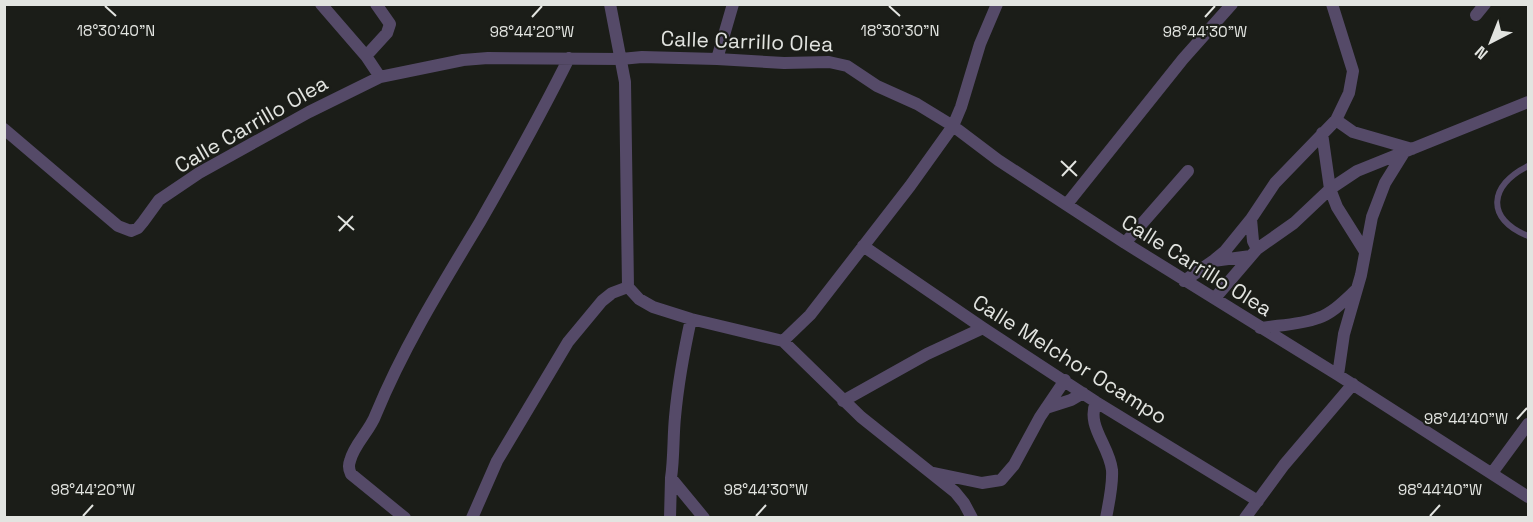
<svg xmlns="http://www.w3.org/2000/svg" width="1533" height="522" font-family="'Space Grotesk',sans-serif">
	<rect width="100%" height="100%" fill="#1b1d18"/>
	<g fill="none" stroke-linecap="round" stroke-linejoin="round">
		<!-- service -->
		<path stroke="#554a68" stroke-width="6" d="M1528,166C1489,185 1485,219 1528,236"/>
		<!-- minor -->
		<path stroke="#554a68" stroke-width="12" d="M321,4L366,56L380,77
			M610,4L625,82L628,287L639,299L653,307L691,319L783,341L861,417L955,492L964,503L972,518
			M1332,4L1353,71L1349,93L1336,120L1353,132L1412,149
			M1476,15L1485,4
			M366,56L387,33L390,24L376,4
			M717,59L733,4
			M4,129L118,226L131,231L138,228L143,222L159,200L199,173L309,112L380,77L463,60L488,58L621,59L642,57L717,59L784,63L829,62L847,66L877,86L917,104L953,126L998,160L1125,243L1338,375L1528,497
			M1322,133L1330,189L1337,207L1364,250
			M1067,204L1183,59L1232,4
			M1251,219L1253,241L1257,249
			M1125,243L1188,171
			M863,246L983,328L1096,402L1258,501
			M1213,261L1251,256
			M1184,281L1213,261L1225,251L1251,219L1275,183L1336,120
			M1215,298L1257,249L1294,223L1330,189L1357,171L1528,102
			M691,319C684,351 678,384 675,417C673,437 674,458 671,478L704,518
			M1260,328C1279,325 1300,325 1318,318C1333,313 1345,300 1357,289
			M783,341L810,315L910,186L953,126L961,107L980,44L997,4
			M1338,375L1344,334L1361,275L1372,217L1385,183L1403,154
			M843,401L927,354L983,328
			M1096,402C1086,426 1109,445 1112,470C1113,485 1109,502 1106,518
			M1046,408L1071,400L1083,393
			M934,473L982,483L1001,480L1014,465L1040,417L1065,380
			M1492,473L1528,424
			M405,518L351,474C349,470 348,466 350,461C354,444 370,431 376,414C404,346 442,285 480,222C511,168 541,114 569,58
			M472,518L497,461L568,342L602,301L612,293L628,287
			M670,518L671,478
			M1245,518L1284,465L1353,384"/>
	</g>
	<!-- ticks -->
	<path fill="none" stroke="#e2e4e0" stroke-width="2" d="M105,6L116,16M889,6L900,16M532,17L542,6M1205,17L1215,6M1061,161L1077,176M1062,176L1076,161M338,216L354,230M339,231L353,216M1517,419L1527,408M83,516L93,505M756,516L766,505M1430,516L1440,505"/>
	<g text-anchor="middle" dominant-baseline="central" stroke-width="4.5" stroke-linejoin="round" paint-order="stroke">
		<!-- street labels -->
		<g font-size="21" fill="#e2e4e0" stroke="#1b1d18">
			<text transform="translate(747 41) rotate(2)">Calle Carrillo Olea</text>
			<text transform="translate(251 124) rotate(-30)">Calle Carrillo Olea</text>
			<text transform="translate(1197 265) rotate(32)">Calle Carrillo Olea</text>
			<text transform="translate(1070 359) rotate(32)">Calle Melchor Ocampo</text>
		</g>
	</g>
	<g font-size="15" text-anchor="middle" fill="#e2e4e0" stroke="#1b1d18" stroke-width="4.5" stroke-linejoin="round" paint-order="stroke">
		<text x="116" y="36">18°30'40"N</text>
		<text x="900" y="36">18°30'30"N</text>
		<text x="532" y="37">98°44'20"W</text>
		<text x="1205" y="37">98°44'30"W</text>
		<text x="1466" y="424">98°44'40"W</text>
		<text x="93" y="495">98°44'20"W</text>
		<text x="766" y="495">98°44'30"W</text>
		<text x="1440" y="495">98°44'40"W</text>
	</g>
	<!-- border -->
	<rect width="1533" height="522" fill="none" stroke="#e2e4e0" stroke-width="12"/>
	<!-- north arrow -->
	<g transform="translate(1491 42) rotate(222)" stroke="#1b1d18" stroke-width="4.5" paint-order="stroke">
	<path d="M0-4.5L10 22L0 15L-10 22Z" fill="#e2e4e0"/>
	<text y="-9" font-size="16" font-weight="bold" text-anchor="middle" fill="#e2e4e0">N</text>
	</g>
</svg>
